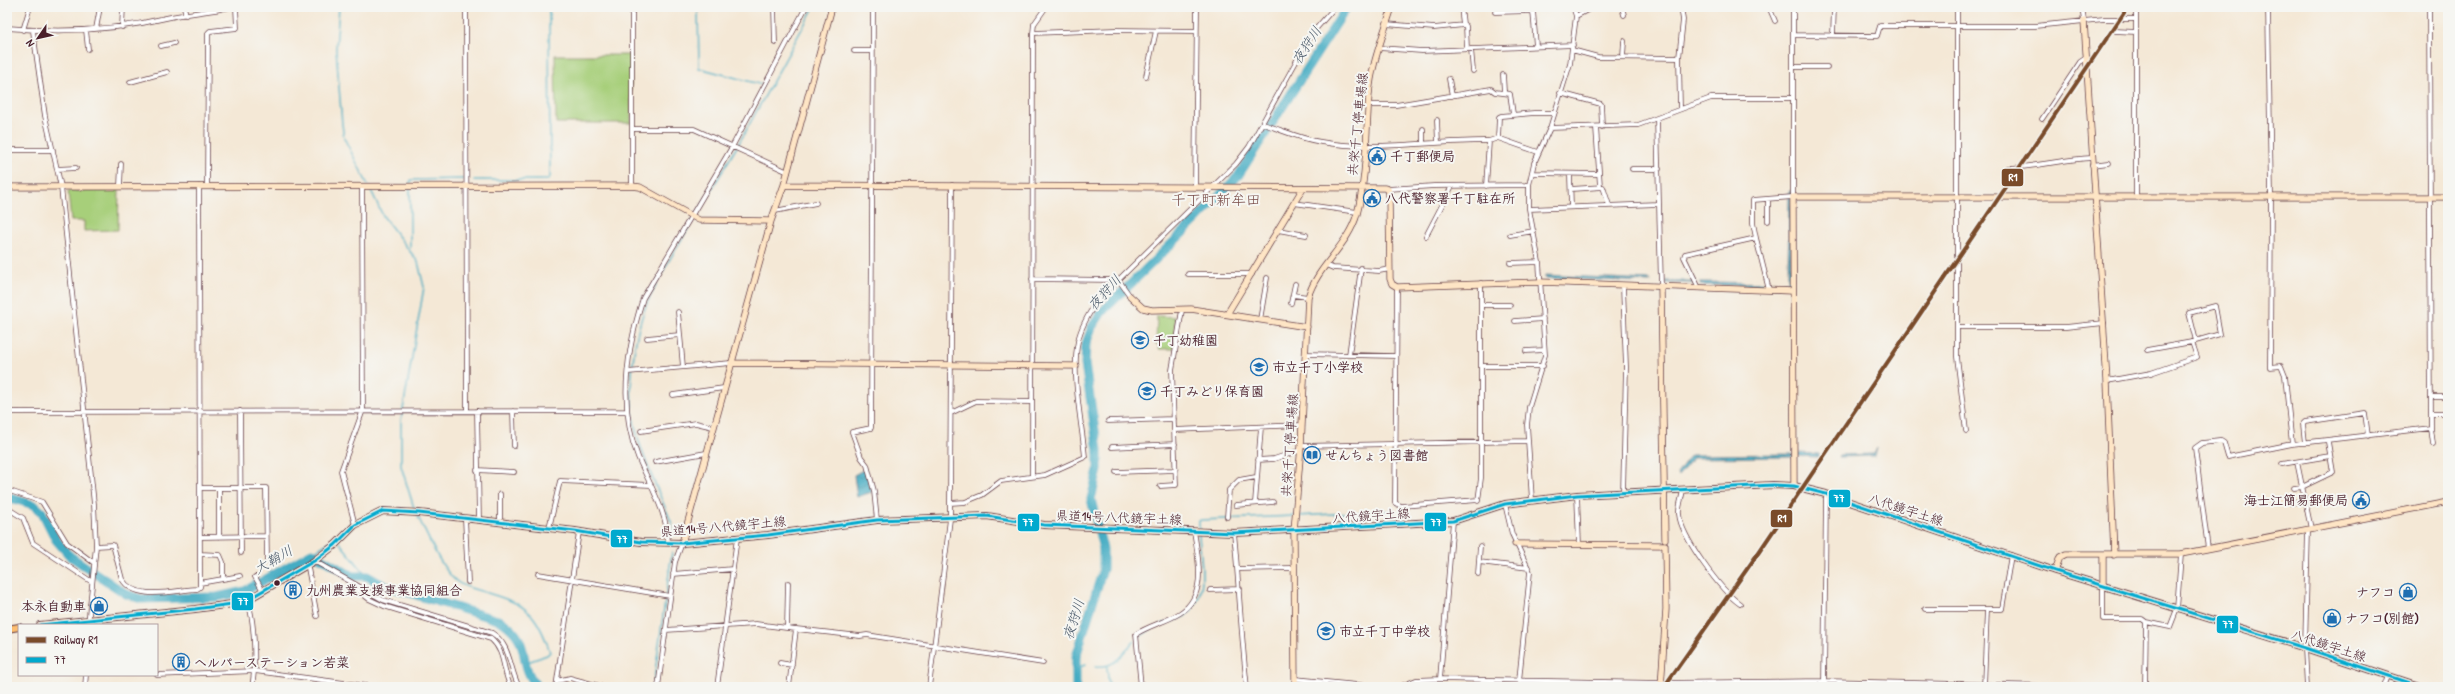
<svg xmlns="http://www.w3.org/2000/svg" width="2455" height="694" font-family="'Patrick Hand','Klee One',sans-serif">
	<defs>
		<pattern id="water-waves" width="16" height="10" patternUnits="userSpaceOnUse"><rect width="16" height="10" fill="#44acc3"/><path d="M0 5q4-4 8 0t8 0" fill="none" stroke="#3b8b9f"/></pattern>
	</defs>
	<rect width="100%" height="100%" fill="#f6f6f2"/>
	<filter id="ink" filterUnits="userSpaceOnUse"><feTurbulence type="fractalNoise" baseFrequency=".025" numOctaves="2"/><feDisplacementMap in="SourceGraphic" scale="8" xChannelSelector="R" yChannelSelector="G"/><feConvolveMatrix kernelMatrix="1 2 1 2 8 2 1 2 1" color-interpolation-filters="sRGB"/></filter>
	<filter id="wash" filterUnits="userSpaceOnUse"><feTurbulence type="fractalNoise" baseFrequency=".012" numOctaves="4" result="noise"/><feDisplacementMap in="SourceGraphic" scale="16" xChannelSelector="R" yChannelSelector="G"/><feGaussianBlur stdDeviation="0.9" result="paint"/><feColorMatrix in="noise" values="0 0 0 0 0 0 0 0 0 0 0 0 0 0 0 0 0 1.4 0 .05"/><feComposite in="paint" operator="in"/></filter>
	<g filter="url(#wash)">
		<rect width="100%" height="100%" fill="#f4e8d6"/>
		<!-- park -->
		<path fill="#a7cf7a" stroke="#787752" d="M555,55H631V123H556Z
			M119,190L118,230L84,231V221H71L68,191Z
			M1157,316L1175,317L1174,349H1159V345L1156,344Z"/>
		<!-- water -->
		<path fill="url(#water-waves)" stroke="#476677" d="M1789,191H1791V286L1700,285V282L1788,283Z
			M1545,275L1650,280V282L1545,278Z
			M1666,281H1695V283H1666Z
			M1877,448L1875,456L1839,457L1840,455L1874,454Z
			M1798,453L1819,454V457L1798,456Z
			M1793,454V457L1693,458L1678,476L1677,474L1691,455Z
			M865,469L872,492L857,497L854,475Z"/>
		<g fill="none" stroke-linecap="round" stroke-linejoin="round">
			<!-- stream -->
			<path stroke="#44acc3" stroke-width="1.5" d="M339,7L336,49L342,124L344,138L368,185
				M698,7L699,68L763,85
				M474,180H547L550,177L549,7
				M410,184L411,180L464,179
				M370,188L383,216L418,262L424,287L401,421V466L414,508
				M696,216L739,143L814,7
				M410,248V188
				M1297,516L1391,511
				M418,517C428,536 440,567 456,581C463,587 474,589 484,592C525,604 536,610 550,652L547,655L525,663
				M1199,530V521L1201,520L1294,516
				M674,535L672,524C660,494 644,463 636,431C626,394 633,333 649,299C661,272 678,245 694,219
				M340,543L367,576
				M312,553L334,539L337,541
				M1162,624C1169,622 1179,620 1185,616C1211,595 1200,562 1199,534
				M1138,638L1151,629
				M1096,666C1116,668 1122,654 1135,641
				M1107,667L1109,687
				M1074,668L1086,665
				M653,687L672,552"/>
			<!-- river -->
			<path stroke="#44acc3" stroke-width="9" d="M7,497L34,505L42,512L56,540L70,556L126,594L141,599L217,597L245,591L312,553L352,576H367L383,585L501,621C535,643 515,663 538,687
				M1076,687V657L1103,569V549L1091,499L1098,470V450L1085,364L1086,344L1092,327L1102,312L1199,217L1238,176L1347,7"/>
		</g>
	</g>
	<g filter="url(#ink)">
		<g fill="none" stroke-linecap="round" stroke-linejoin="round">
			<!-- street casing -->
			<g stroke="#643d45" stroke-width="5.5">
				<path id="street" d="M184,7L186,15
					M466,7L467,410
					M632,7V186
					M774,7L775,43
					M873,7L871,428L852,432L861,457L867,465L874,491L877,520
					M957,7H1001
					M1461,7L1463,24L1466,26L1467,49
					M1622,7L1624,15
					M1769,7L1775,21
					M1957,7V357L1966,431
					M2082,7L2084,21
					M2268,7L2271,196L2270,367L2281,366L2285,376L2292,444
					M1495,12L1533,11L1536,46
					M1576,16L1593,7
					M1386,24L1434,28L1464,25
					M122,27L123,7
					M7,28C61,33 113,31 166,18C187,13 209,12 230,7
					M96,29L100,7
					M23,30L30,7
					M86,30L88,49
					M33,31L45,116L61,187L94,504L96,546L88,625
					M2115,31L2136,32
					M1033,33L1115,30L1196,31
					M1793,35L1877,36L1880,26H2035L2104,19H2136
					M1833,35L1834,7
					M161,46L174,43
					M1379,48L1422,51L1573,45
					M1471,49L1473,71
					M1572,50L1598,57L1679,58
					M854,51H872
					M1623,57L1624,41
					M1793,67H1827
					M1503,75L1504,92
					M1146,76L1156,31
					M1449,79L1452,96
					M130,82L167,72
					M1560,93L1601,104L1602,127
					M1368,105H1396L1491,89L1495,92L1510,94L1513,114
					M1680,109L1679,58L1683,20L1681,7
					M1657,118L1661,287
					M2042,119L2080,62L2086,58
					M1437,120L1438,143
					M1263,124C1282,130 1300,139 1321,142C1376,152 1433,140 1489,141L1498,138L1538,152
					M1596,127L1600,186
					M1550,128L1638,125L1711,98H1793
					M632,129H694L788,172
					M1423,129V143
					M1498,138L1499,117L1501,116L1534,113H1554
					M7,150H53
					M2092,165L2109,163
					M2008,168C2037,167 2063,159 2092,158
					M57,169L76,168
					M1632,169H1659
					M1532,173L1598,174
					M1570,175L1571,206
					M120,186L121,164
					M207,186L208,33L210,31L237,28L236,7
					M1486,186L1489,141
					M1195,187L1197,7
					M1388,189L1434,186L1529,185
					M1571,189L1603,187L1609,205
					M2136,197V7
					M1294,203L1357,212
					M1529,209L1658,204
					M775,211L816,203
					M1768,221V199
					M1278,230L1306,235
					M1510,235L1534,231
					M1426,236L1452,186
					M1756,238L1753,223V200L1793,197V7
					M1510,263L1539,262
					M1326,265L1333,268L1379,271L1390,269
					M1188,274H1252
					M1032,279L1114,280L1120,282L1130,296
					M1623,286L1626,367L1623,493
					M1397,287L1395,503L1401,506L1478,500
					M1699,288L1684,257L1685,254L1756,238L1769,290
					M1293,295L1308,297
					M1291,303L1295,284
					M1481,305H1510
					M678,312L683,367
					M1260,320L1267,278
					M1515,321L1543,319
					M1957,327H2066L2104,323
					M647,338L680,335
					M2192,342L2220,334L2215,306L2189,313L2196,341
					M1526,351L1544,350
					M1305,354L1396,356
					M1349,355L1361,268
					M1481,366H1543
					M628,372L731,363
					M2107,381L2151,373L2197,357L2192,342L2147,350
					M673,395L724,388
					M2431,397H2448
					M240,411L241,553
					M477,411L479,520
					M513,411L514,446
					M7,412L627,411
					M951,413L976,401L1031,402
					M2431,413H2448
					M1108,421L1174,419
					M2431,428L2433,444
					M1174,430L1302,425
					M641,431L696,423L713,427
					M2305,443L2303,424L2305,422L2365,413L2368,436
					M1301,446L1527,441
					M1112,447L1175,444
					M1258,460L1274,459L1301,450
					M655,462L706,453
					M2297,462L2311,529
					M2282,464L2330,456
					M477,470L514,472
					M1116,472L1175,470
					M1032,476L1033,33L1034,24L1046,7
					M1160,486L1176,485L1172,370L1182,310
					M200,488H266L267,561
					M2294,488L2302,487L2333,472L2328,442
					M7,490L42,502L67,543L94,563
					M1683,490C1682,497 1678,508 1679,514C1681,537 1721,591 1740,604
					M1577,495L1579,544
					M1532,500L1527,425L1529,407L1545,355L1539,262L1529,209V185L1534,163L1550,128L1570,64L1576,16L1573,7
					M1478,501L1481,478V283
					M950,503L952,185
					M1255,503L1261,427
					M2291,503L2304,500
					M1505,504L1512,534L1530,572L1519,681
					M1236,505L1273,502
					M7,508L23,518L33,543L92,582
					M1227,517L1229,490L1239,480L1256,477
					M465,518L468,582
					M500,523V494
					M355,525L341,471L363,410L362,186
					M7,527L8,517L11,511
					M549,528L560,481L651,485
					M1234,533C1239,584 1241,635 1247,687
					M200,537L266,536
					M219,537V488
					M668,543C668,513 649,484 638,457C618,407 627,348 643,298L732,147L806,7
					M96,546L113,545L122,579C135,602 175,590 197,589L200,587L199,186
					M2208,549L2195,448L2202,443L2221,441L2224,443L2228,457L2292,444L2431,428L2429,7
					M200,554L220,555L223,562V579
					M314,561L383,600L492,633C511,645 509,668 519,687
					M1479,562L1529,568
					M306,566L308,568L317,616
					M1238,569L1293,568
					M538,574L670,596
					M673,574L733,569
					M1478,574L1480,546
					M255,577L263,591
					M200,583L240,576
					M788,583L787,628L860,636L867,635L1043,663
					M351,585L369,599L384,606L491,639C506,652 502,671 511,687
					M2103,586V619H2142L2146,622
					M1210,590L1240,589
					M247,600C255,619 256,666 252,687
					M1925,609H1987
					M666,630L756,624L787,628
					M780,663L792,665
					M157,675L255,671L374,687
					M1295,679L1378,687
					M1440,679L1453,521
					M557,681L570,678L603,687
					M85,687L86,675
					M556,687L579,532
					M658,687L675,562L682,543
					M717,687L737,538
					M789,687L796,629
					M929,687L950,519V503L965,502L982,495L1001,481L1045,475L1085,457C1082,424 1071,373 1078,341C1081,326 1089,313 1098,300L1236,164L1249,147L1303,49L1314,31L1335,7
					M1141,687L1136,634C1150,625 1166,622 1180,613C1208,595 1198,558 1194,531
					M1399,687L1416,680L1440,679L1661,683L1824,681L2102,687
					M1824,687L1826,494
					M1984,687L1987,609H2002L2011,555
					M2145,687L2146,622L2170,627L2177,609L2181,554
					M2307,687L2305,648L2308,530
					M2384,687L2388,676"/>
			</g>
			<!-- secondary casing -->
			<g stroke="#643d45" stroke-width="7">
				<path id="secondary" d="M2084,21L2107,381L2114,555
					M784,185L1384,188L1388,189L1389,194L1390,279L1392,284L1397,287L1540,282L1792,291
					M7,187L632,186L640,187L699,220L771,221
					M1661,287L1665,539
					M1130,296L1143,308L1152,310L1191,309L1307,327
					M1227,314L1303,188
					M731,363L1076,366
					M1794,486L1793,197H2448
					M682,543L771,221L784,185L832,7
					M1515,544L1665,545L1666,609L1661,687
					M2103,554V586
					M2055,571L2060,557L2066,554H2181L2448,502
					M1295,687L1294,531L1301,446L1308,297C1318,265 1348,246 1357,214C1367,176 1366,134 1369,95C1371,65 1383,36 1392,7"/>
			</g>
			<!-- primary casing -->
			<g stroke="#643d45" stroke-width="8">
				<path id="primary" d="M40,625L195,609L232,604L247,600L314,561L335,545L355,525L383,511L419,513L575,531L641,542L682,543L768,535L877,520L987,516L1044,525L1234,533L1453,521L1505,504L1577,495L1773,485L1794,486L1826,494L2055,571L2305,648L2422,687
					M7,629L19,627"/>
			</g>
			<!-- street -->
			<use href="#street" stroke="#fff" stroke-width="4"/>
			<!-- secondary -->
			<use href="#secondary" stroke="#fee5c5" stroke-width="5.5"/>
			<!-- primary -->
			<use href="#primary" stroke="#fcbd6f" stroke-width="6"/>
			<!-- bus-1 casing -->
			<g stroke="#f6f6f2" stroke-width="6">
				<path id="bus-1" d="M40,625L195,609L232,604L247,600L314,561L335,545L355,525L383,511L419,513L575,531L641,542L682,543L768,535L877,520L987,516L1044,525L1234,533L1453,521L1505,504L1577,495L1773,485L1794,486L1826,494L2055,571L2305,648L2422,687"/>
			</g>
			<!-- bus-1 -->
			<use href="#bus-1" stroke="#00a9ce" stroke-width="3"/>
			<!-- rail-1 casing -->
			<g stroke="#f6f6f2" stroke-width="7">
				<path id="rail-1" d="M1664,687L1759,552L2128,7"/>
			</g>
			<!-- rail-1 -->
			<use href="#rail-1" stroke="#7a4b2a" stroke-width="4"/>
		</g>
	</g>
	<!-- icons -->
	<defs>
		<g id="civic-ring" transform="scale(0.9)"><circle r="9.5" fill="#f6f6f2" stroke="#1f6fb2" stroke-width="1.5"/><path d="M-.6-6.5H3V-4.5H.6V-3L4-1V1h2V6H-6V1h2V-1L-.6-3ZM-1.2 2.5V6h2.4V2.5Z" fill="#1f6fb2"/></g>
		<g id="school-ring" transform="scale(0.9)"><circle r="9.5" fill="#f6f6f2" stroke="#1f6fb2" stroke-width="1.5"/><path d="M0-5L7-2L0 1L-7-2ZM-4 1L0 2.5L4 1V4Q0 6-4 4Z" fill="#1f6fb2"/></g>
		<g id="library-ring" transform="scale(0.9)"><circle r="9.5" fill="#f6f6f2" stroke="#1f6fb2" stroke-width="1.5"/><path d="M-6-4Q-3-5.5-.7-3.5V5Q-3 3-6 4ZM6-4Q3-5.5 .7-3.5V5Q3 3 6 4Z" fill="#1f6fb2"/></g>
		<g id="building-ring" transform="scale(0.9)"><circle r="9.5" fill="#f6f6f2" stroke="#1f6fb2" stroke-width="1.5"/><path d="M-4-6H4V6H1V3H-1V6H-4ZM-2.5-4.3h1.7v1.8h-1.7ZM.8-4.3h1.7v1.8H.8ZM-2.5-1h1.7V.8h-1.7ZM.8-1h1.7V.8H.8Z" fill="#1f6fb2"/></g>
		<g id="shop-ring" transform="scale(0.9)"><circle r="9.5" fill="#f6f6f2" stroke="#1f6fb2" stroke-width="1.5"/><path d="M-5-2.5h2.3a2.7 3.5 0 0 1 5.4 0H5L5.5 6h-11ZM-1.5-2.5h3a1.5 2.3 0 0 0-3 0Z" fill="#1f6fb2"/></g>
	</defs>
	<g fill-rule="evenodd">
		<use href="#civic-ring" x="1377" y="156"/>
		<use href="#civic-ring" x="1372" y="198"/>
		<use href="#school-ring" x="1140" y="340"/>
		<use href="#school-ring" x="1259" y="367"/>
		<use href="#school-ring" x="1147" y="391"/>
		<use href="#library-ring" x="1312" y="455"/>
		<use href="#civic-ring" x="2361" y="500"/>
		<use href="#building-ring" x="293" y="590"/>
		<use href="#shop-ring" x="2408" y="592"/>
		<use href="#shop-ring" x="99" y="606"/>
		<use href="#shop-ring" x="2332" y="618"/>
		<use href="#school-ring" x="1326" y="631"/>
		<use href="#building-ring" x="181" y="662"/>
	</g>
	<!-- markers -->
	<circle fill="#4a1f2b" stroke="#f6f6f2" stroke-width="1.5" cx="277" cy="583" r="3.5"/>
	<g text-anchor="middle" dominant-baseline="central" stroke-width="4" stroke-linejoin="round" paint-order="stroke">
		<!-- street labels -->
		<g font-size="13" fill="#4a1f2b" stroke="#f6f6f2">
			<text transform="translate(1357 124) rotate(-84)">共栄千丁停車場線</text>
			<text transform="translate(1289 445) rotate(-86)">共栄千丁停車場線</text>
			<text transform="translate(1906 509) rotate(18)">八代鏡宇土線</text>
			<text transform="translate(1371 515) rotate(-4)">八代鏡宇土線</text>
			<text transform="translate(1119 517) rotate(2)">県道14号八代鏡宇土線</text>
			<text transform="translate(723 526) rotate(-5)">県道14号八代鏡宇土線</text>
			<text transform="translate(2329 645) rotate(18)">八代鏡宇土線</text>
		</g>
		<!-- poi labels -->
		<g font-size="13" font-weight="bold" fill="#4a1f2b" stroke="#f6f6f2" text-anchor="start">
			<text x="1390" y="156">千丁郵便局</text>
			<text x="1385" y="198">八代警察署千丁駐在所</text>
			<text x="1153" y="340">千丁幼稚園</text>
			<text x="1272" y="367">市立千丁小学校</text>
			<text x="1160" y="391">千丁みどり保育園</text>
			<text x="1325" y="455">せんちょう図書館</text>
			<text x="2348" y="500" text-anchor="end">海士江簡易郵便局</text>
			<text x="306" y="590">九州農業支援事業協同組合</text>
			<text x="2395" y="592" text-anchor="end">ナフコ</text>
			<text x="86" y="606" text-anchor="end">本永自動車</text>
			<text x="2345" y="618">ナフコ(別館)</text>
			<text x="1339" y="631">市立千丁中学校</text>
			<text x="194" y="662">ヘルパーステーション若菜</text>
		</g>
		<!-- water labels -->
		<g font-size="14" font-style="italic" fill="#485768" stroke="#f6f6f2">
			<text transform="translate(1306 45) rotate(-57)">夜狩川</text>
			<text transform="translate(1104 292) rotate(-48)">夜狩川</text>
			<text transform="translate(273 559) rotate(-30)">大鞘川</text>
			<text transform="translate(1073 619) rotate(-73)">夜狩川</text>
		</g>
		<!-- quarter labels -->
		<g font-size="15" fill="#784b47" stroke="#f6f6f2">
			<text x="1216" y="199">千丁町新牟田</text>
		</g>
	</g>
	<g stroke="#f6f6f2" stroke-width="1.5">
		<rect x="2001" y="168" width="23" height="19" rx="4" fill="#7a4b2a"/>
		<rect x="1828" y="489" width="23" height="19" rx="4" fill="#00a9ce"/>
		<rect x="1770" y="509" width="23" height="19" rx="4" fill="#7a4b2a"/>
		<rect x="1424" y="512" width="23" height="20" rx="4" fill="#00a9ce"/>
		<rect x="1017" y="513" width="23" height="19" rx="4" fill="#00a9ce"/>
		<rect x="610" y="529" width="23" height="19" rx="4" fill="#00a9ce"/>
		<rect x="231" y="592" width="23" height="19" rx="4" fill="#00a9ce"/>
		<rect x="2216" y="615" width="23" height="19" rx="4" fill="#00a9ce"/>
	</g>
	<g font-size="11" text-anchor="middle" font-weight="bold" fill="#fff">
		<text x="2013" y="181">R1</text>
		<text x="1839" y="502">77</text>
		<text x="1782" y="522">R1</text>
		<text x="1436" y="526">77</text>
		<text x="1028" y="526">77</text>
		<text x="622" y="543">77</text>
		<text x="243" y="605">77</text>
		<text x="2228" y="628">77</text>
	</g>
	<!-- margin -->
	<rect width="2455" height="694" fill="none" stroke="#f6f6f2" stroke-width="24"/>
	<!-- legend -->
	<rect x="18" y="624" width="140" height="52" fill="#f6f6f2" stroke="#b1a0a2"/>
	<rect x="26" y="637" width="20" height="6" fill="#7a4b2a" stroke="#b1a0a2"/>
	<text x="54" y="644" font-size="12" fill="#4a1f2b">Railway R1</text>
	<rect x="26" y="657" width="20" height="6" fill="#00a9ce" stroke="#b1a0a2"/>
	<text x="54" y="664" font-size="12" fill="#4a1f2b">77</text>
	<!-- north arrow -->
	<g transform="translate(38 38) rotate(236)" stroke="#f6f6f2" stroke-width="3" paint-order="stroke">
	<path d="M0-3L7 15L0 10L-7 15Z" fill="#4a1f2b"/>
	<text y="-6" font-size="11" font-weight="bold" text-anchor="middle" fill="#4a1f2b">N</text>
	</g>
</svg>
